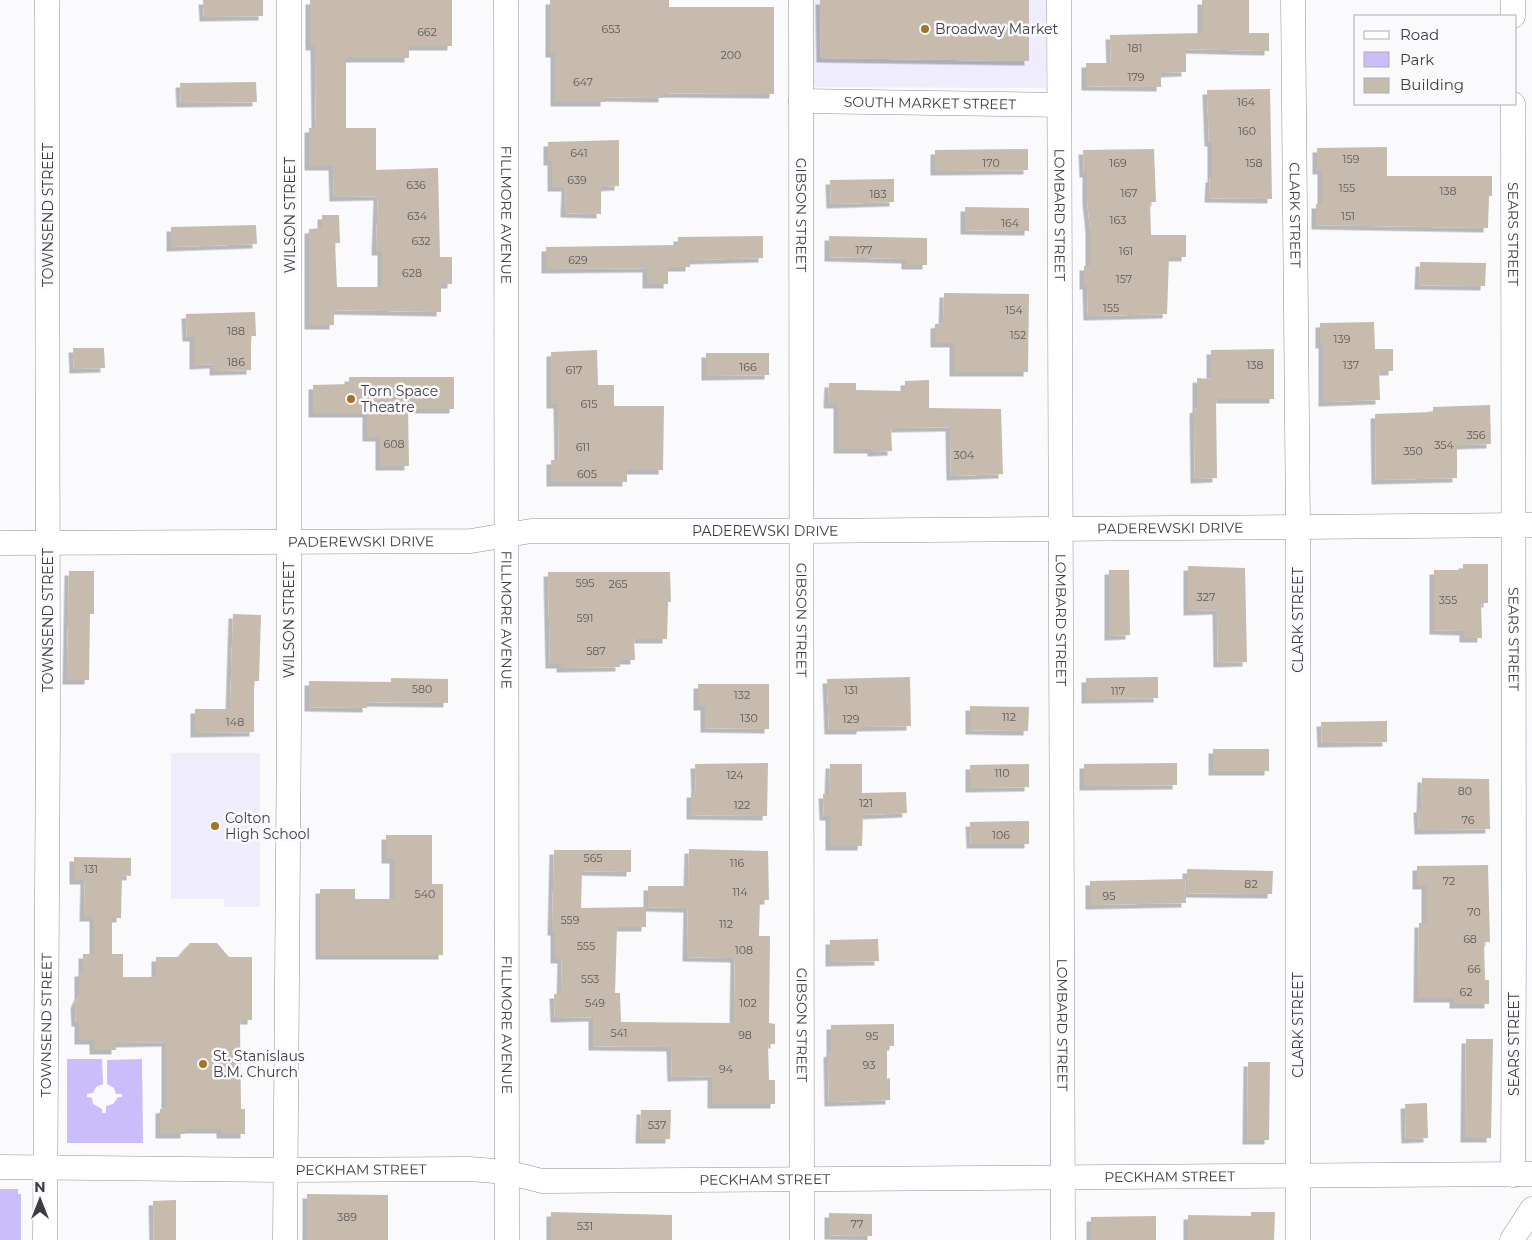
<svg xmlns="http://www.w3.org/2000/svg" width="1532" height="1240" font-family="Montserrat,sans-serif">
	<defs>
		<filter id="shadow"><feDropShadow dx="-4.5" dy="4.5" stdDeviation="0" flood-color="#0004"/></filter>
	</defs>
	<rect width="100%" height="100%" fill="#fafafd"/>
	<!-- built -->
	<path fill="#efecfb" d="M811,0H1046V88L812,87Z
		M171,753H260V907H224V899H171Z"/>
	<!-- green -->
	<path fill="#cbbdfb" d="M67,1059H102L103,1084L96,1087L93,1093L87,1094V1097L92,1098L93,1104L102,1109V1113H106V1106L113,1104L118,1097H122V1094H116L114,1088L107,1084V1060L142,1059L143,1143H67Z
		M0,1189H18V1194H21V1240H0Z"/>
	<!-- building -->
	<path fill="#c6bbac" filter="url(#shadow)" d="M203,0H263V16L204,17Z
		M310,0H452V46H409V58H346V128H376V170L438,168L440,257H452V284H441V312L334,310V325H309V229L322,228V215H339L340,243H335L337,287H382V251H376L378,196L334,197L333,166H309V128H316L315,46H310Z
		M550,0H669V7H774V94L663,93V98L605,97V102H555V53H550Z
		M820,0H1029V61L821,58Z
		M1202,0H1249V33H1269V51L1186,49V72L1161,73V87L1086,86V63H1111L1110,35L1202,33Z
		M256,82L257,102L181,103L180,83Z
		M1270,89L1272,199L1209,198L1210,178H1212V142H1209L1207,90Z
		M619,140V186L601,187V214L565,213L566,187H552V161H548V142Z
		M1387,147V176H1492V196H1489L1488,228L1316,225V204H1322V170H1317V148Z
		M1028,149V170L935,171V150Z
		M1154,149L1156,202H1150L1151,235H1186V257H1169L1167,314L1088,316L1087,285H1084V266H1090V228L1087,200V173H1084L1083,150Z
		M894,179V202L831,204L830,180Z
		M965,207L1029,208V231L965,230Z
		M256,225L257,244L171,247V227Z
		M763,236V258L690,260V267H668V284H647V268L546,269V247L678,245V237Z
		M829,236L927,238V265H906V259L829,257Z
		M1420,262L1486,263L1485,286L1419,285Z
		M944,293L1029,294L1028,372H954V343H935V324L943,323Z
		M255,312L256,336H251V370L214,371V364L194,365V337H187L186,314Z
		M1374,322L1375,349H1393V371H1379L1380,400L1323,402V344H1320V323Z
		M73,348H104L105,368L74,369Z
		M1274,349V399H1216L1217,478L1195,479L1194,409L1197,408V378L1211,379V350Z
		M597,350L598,385H614V406H664L663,470H627V482H551V460H559L558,404H551V352Z
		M706,353H769V375L706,376Z
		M349,377H454V409H408L409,466H380V437H367V413H313V385L349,384Z
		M929,380V408L1001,409L1003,474L951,476L950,427L891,428L892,451L872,452V449H838V404H828L829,383H856V390L905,391V381Z
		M1490,405L1491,444L1457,445V478L1376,480L1375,414L1433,412V407Z
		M1463,564H1488V603H1481L1482,638H1464V631L1434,630V570H1463Z
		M1188,566L1245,568L1247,662L1218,663L1217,610L1188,611Z
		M1109,570H1129L1130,635L1109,636Z
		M69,571H94V614H90L89,680H67Z
		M548,572H670L671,602H668L667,639H634L635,660H620V667L561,668V664H550Z
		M233,614L261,615L259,681H254V732L195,733V709H230Z
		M910,677L911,726L861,727V730H829L827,679Z
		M1158,677V698L1086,699V678Z
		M391,678L448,679V703L367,702V708L309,707V681L391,682Z
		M698,684H769V729L705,728V706H698Z
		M970,706L1029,707L1028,731L970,730Z
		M1387,721V742L1322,743L1321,722Z
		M1213,749H1269V771H1213Z
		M768,763L767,816L691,815V793H696L695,764Z
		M1177,763V785L1084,786V764Z
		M830,764H862V793L906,792L907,813L863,815L862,846H830V816H824L823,794H829Z
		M1029,764V787L970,788V765Z
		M1422,778L1489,779L1490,829L1419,830L1418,808H1421Z
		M1029,821V844H971L970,822Z
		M386,835H432V884H443V955H320V889H355V899H394V859H386Z
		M689,849L768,851L769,900H760L759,936H770L769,1023L775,1024V1044H768L769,1080H775V1104H712V1076L672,1077L671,1047L593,1046V1017L555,1018L554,994H561L562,959H555V931H552L554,850H631V872L582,871L581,908L646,907V927H617L615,993H620L621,1022L734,1023L735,958L687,957L688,908L648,907V886H688Z
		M74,857L131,858V876L122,875L121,918H112V954H123V977H156V957H178L190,943H217L229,957H252V1020H240L241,1109H245V1134H221V1129H185V1134H160V1109L166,1108V1042L116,1043V1050H94V1040H79V1022H76L75,1004L79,995V972H83V954H94V917H84L85,880H74Z
		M1488,865L1490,942H1484L1485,980H1489V1004H1454V998H1418L1419,923H1426V885H1417V866Z
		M1187,869L1273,871L1272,894L1187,893Z
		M1185,879L1186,903L1090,905V881Z
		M878,939L879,961L830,962V940Z
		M894,1024V1046H887V1079L890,1078V1100L829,1102L828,1053L831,1052V1025Z
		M1466,1039H1493L1491,1138H1465Z
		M1248,1062H1270L1269,1140H1247Z
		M1427,1103L1428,1138L1406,1139L1405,1104Z
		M641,1110H671L670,1139H640Z
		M307,1194L388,1195V1240H307Z
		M176,1200V1240H154L153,1201Z
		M551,1212L672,1215V1240H551Z
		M1251,1212H1275L1274,1240H1188V1215L1251,1216Z
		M829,1213L872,1214V1236L829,1235Z
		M1156,1216V1240H1091V1217Z"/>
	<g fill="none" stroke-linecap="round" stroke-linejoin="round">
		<!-- minor casing -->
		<g stroke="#918e9e" stroke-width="25">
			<g id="minor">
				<path id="s1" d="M506,0L507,1240"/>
				<path id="s2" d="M801,0L802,1240"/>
				<path id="s3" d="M1059,0L1063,1240"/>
				<path id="s4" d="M1293,0L1298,527V1240"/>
				<path d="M1513,0V16"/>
				<path id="s5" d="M801,101L1059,105"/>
				<path id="s6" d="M1513,104L1514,939L1513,1175"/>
				<path id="s7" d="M0,543L471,541L531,531H802L1532,525"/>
				<path id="s8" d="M0,1167L286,1170L469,1169L507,1172L542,1181L1532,1174"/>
				<path id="s9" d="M45,1240L48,724L47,0"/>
				<path d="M285,1240L289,722V0"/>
				<path d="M1512,1240L1532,1209"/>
			</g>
		</g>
		<!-- minor -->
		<use href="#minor" stroke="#fff" stroke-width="24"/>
	</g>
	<!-- markers -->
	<g fill="#a37327" stroke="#fafafd" stroke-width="2">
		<circle cx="925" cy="29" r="5"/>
		<circle cx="351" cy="399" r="5"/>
		<circle cx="215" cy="826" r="5"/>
		<circle cx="203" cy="1064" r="5"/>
	</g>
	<g text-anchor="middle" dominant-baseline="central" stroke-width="5" stroke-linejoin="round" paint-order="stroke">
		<!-- number labels -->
		<g font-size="11" fill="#5f5c5d">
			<text x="611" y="29">653</text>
			<text x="427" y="32">662</text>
			<text x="1135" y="48">181</text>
			<text x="731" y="55">200</text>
			<text x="1136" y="77">179</text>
			<text x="583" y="82">647</text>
			<text x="1246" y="102">164</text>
			<text x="1247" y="131">160</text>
			<text x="579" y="153">641</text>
			<text x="1351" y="159">159</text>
			<text x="991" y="163">170</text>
			<text x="1118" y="163">169</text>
			<text x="1254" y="163">158</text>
			<text x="577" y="180">639</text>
			<text x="416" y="185">636</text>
			<text x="1347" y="188">155</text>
			<text x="1448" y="191">138</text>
			<text x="1129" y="193">167</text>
			<text x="878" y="194">183</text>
			<text x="417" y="216">634</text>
			<text x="1348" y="216">151</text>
			<text x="1118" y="220">163</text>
			<text x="1010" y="223">164</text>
			<text x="421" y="241">632</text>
			<text x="864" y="250">177</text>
			<text x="1126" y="251">161</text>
			<text x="578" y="260">629</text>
			<text x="412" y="273">628</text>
			<text x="1124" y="279">157</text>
			<text x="1111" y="308">155</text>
			<text x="1014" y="310">154</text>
			<text x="236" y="331">188</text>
			<text x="1018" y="335">152</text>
			<text x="1342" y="339">139</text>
			<text x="236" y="362">186</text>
			<text x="1255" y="365">138</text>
			<text x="1351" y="365">137</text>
			<text x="748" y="367">166</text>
			<text x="574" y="370">617</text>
			<text x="589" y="404">615</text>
			<text x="1476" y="435">356</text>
			<text x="394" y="444">608</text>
			<text x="1444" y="445">354</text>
			<text x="583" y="447">611</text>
			<text x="1413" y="451">350</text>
			<text x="964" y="455">304</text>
			<text x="587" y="474">605</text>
			<text x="585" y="583">595</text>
			<text x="618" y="584">265</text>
			<text x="1206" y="597">327</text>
			<text x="1448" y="600">355</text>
			<text x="585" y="618">591</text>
			<text x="596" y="651">587</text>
			<text x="422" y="689">580</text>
			<text x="851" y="690">131</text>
			<text x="1118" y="691">117</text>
			<text x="742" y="695">132</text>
			<text x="1009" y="717">112</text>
			<text x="749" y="718">130</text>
			<text x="851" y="719">129</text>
			<text x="235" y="722">148</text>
			<text x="1002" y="773">110</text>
			<text x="735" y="775">124</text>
			<text x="1465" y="791">80</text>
			<text x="866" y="803">121</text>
			<text x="742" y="805">122</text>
			<text x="1468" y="820">76</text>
			<text x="1001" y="835">106</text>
			<text x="593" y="858">565</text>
			<text x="737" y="863">116</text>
			<text x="91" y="869">131</text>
			<text x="1449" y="881">72</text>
			<text x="1251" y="884">82</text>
			<text x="740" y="892">114</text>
			<text x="425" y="894">540</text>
			<text x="1109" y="896">95</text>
			<text x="1474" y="912">70</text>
			<text x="570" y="920">559</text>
			<text x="726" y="924">112</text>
			<text x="1470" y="939">68</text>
			<text x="586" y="946">555</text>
			<text x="744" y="950">108</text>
			<text x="1474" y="969">66</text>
			<text x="590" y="979">553</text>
			<text x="1466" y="992">62</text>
			<text x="595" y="1003">549</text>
			<text x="748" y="1003">102</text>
			<text x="619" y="1033">541</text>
			<text x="745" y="1035">98</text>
			<text x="872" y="1036">95</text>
			<text x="869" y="1065">93</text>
			<text x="726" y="1069">94</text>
			<text x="657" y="1125">537</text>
			<text x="347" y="1217">389</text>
			<text x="857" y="1224">77</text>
			<text x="585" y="1226">531</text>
		</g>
		<!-- poi labels -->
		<g font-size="14" fill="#3d3c43" stroke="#fafafd" text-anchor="start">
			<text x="935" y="29">Broadway Market</text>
			<text x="361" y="391">Torn Space<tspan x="361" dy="16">Theatre</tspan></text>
			<text x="225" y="818">Colton<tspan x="225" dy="16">High School</tspan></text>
			<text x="213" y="1056">St. Stanislaus<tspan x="213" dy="16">B.M. Church</tspan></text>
		</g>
		<!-- street labels -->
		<g font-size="14" fill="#3d3c43" stroke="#fafafd">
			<text stroke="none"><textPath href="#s5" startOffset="129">SOUTH MARKET STREET</textPath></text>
			<text transform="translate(48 215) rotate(-90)">TOWNSEND STREET</text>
			<text transform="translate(290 215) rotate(-90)">WILSON STREET</text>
			<text stroke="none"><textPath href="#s1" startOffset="215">FILLMORE AVENUE</textPath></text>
			<text stroke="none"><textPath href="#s2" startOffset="215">GIBSON STREET</textPath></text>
			<text stroke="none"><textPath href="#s3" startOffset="215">LOMBARD STREET</textPath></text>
			<text stroke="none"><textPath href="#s4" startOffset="215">CLARK STREET</textPath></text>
			<text stroke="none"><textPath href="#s6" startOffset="130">SEARS STREET</textPath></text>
			<text stroke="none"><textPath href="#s7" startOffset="1171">PADEREWSKI DRIVE</textPath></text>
			<text stroke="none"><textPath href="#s7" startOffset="766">PADEREWSKI DRIVE</textPath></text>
			<text stroke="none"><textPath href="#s7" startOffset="361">PADEREWSKI DRIVE</textPath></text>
			<text transform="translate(48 620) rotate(-90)">TOWNSEND STREET</text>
			<text transform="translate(289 620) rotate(-90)">WILSON STREET</text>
			<text stroke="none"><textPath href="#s1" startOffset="620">FILLMORE AVENUE</textPath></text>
			<text stroke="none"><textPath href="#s2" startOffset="620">GIBSON STREET</textPath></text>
			<text stroke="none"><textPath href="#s3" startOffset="620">LOMBARD STREET</textPath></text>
			<text transform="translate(1298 620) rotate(-90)">CLARK STREET</text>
			<text stroke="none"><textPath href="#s6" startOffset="535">SEARS STREET</textPath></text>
			<text stroke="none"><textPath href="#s9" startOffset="215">TOWNSEND STREET</textPath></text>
			<text stroke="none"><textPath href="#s1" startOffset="1025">FILLMORE AVENUE</textPath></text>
			<text stroke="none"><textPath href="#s2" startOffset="1025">GIBSON STREET</textPath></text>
			<text stroke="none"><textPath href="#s3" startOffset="1025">LOMBARD STREET</textPath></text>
			<text transform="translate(1298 1025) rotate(-90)">CLARK STREET</text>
			<text transform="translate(1514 1044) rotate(-90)">SEARS STREET</text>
			<text stroke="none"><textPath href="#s8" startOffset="361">PECKHAM STREET</textPath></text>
			<text stroke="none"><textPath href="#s8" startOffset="1171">PECKHAM STREET</textPath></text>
			<text stroke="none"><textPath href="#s8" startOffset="766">PECKHAM STREET</textPath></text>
		</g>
	</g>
	<!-- legend -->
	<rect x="1354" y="15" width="162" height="90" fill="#fafafd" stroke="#aeaeb3"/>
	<rect x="1364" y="31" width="25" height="8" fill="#ffffff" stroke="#aeaeb3"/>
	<text x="1400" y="40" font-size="15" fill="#3d3c43">Road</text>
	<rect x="1364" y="52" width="25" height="15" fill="#cbbdfb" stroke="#aeaeb3"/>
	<text x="1400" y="65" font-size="15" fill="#3d3c43">Park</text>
	<rect x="1364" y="78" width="25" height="15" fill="#c6bbac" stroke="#aeaeb3"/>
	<text x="1400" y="90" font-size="15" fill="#3d3c43">Building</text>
	<!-- north arrow -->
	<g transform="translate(40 1200)" stroke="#fafafd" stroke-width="4" paint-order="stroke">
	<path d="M0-4L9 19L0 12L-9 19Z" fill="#3d3c43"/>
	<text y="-8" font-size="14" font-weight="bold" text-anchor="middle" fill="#3d3c43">N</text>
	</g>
</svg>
